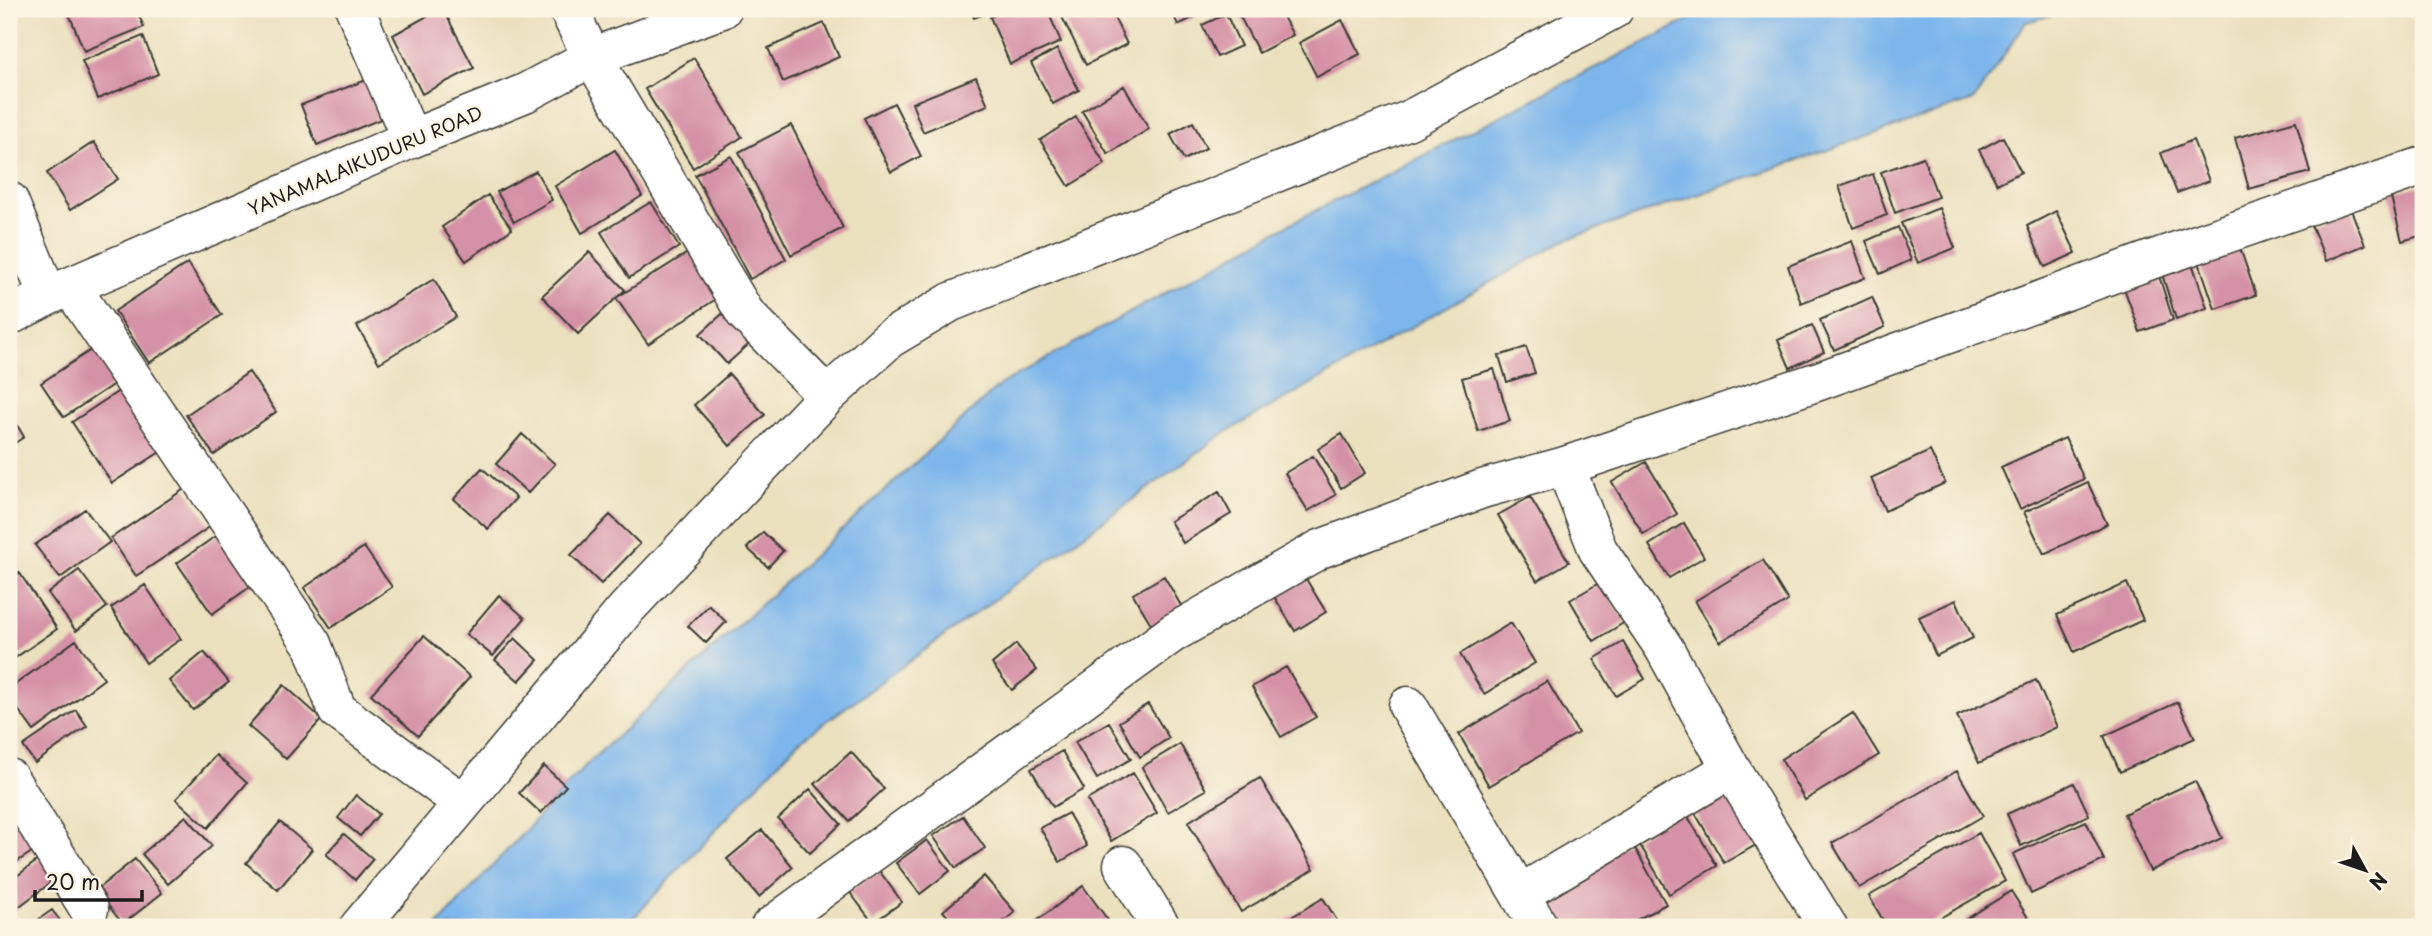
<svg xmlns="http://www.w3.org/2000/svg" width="2432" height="936" font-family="'Playpen Sans',sans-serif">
	<rect width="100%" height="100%" fill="#fcf5e5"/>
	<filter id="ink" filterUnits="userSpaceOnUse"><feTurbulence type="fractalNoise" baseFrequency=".0143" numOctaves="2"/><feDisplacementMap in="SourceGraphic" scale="14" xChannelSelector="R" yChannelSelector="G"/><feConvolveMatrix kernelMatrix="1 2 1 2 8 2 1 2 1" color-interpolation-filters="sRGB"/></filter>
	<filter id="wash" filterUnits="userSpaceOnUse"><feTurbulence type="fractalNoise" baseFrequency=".00686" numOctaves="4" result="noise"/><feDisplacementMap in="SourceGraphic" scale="28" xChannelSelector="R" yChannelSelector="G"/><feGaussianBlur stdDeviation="1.57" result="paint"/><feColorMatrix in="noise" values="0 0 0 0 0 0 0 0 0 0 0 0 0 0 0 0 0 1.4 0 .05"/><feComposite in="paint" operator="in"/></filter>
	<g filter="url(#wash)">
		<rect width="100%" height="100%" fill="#ebe1bf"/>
		<!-- water -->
		<path fill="#7bb6ec" stroke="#4c6984" stroke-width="2" d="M1710,9H2073L2026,22L1974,100L1565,240L1223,434L798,742L625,927H436L587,764L1001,384L1297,220Z"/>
		<g id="blocks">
			<!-- building -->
			<path fill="#d591a7" d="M67,9H136L144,27L84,51Z
				M440,9H443L474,68L422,94L393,35Z
				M971,9H996L974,18Z
				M1010,9H1047L1061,42L1010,64L990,17Z
				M1069,9H1110L1127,44L1086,65L1060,13Z
				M1171,9H1212L1178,25Z
				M1236,9H1279L1293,35L1259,53Z
				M1226,14L1241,46L1217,57L1202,25Z
				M1342,20L1360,54L1317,77L1299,43Z
				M824,23L839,57L783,82L768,48Z
				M143,36L158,74L98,99L82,61Z
				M1057,49L1079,90L1053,104L1031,63Z
				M694,58L742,137L693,168L645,89Z
				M976,77L988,105L923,132L912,103Z
				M366,80L381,119L317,145L301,105Z
				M1124,86L1149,129L1108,154L1082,111Z
				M894,103L921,156L891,172L864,118Z
				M1076,117L1105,164L1069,186L1040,140Z
				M2296,121L2310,172L2249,189L2235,138Z
				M1193,122L1206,148L1184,160L1170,134Z
				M791,125L843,228L791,255L739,152Z
				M2003,137L2021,172L1997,184L1979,150Z
				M2193,140L2209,181L2177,193L2161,153Z
				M94,142L118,179L70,210L47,173Z
				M615,150L642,196L582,233L555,186Z
				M731,156L786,259L750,279L695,175Z
				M1923,157L1938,197L1895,213L1881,172Z
				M536,171L552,200L514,222L497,192Z
				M1873,174L1887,215L1853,228L1839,186Z
				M2423,185V235L2402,241L2390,193Z
				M488,195L512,229L466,261L442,227Z
				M651,202L679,247L629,278L601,232Z
				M2349,205L2365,245L2326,261L2310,222Z
				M1939,208L1955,248L1918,263L1901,223Z
				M2056,211L2076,253L2045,267L2027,226Z
				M1898,227L1911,260L1880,274L1866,241Z
				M1852,241L1865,278L1801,303L1788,266Z
				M2240,248L2256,295L2215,309L2199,262Z
				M694,249L722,295L648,344L616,298Z
				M589,252L625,290L578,334L542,296Z
				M188,263L222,315L149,363L115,311Z
				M2192,263L2207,308L2176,319L2162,274Z
				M2159,276L2173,320L2140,332L2124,288Z
				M434,279L456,317L379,363L357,326Z
				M1872,297L1885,327L1834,350L1820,320Z
				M731,306L758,336L727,364L700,334Z
				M1812,325L1824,352L1790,368L1778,340Z
				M100,344L123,378L64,417L41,383Z
				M1526,347L1535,373L1507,382L1499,356Z
				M1494,369L1510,421L1478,431L1462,378Z
				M249,372L276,412L214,455L186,415Z
				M729,374L765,415L730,446L694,405Z
				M134,381L174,443L112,483L72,422Z
				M9,411L24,437L9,447Z
				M522,434L555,464L528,493L496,464Z
				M1342,434L1365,473L1341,488L1318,449Z
				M2065,438L2084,479L2020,509L2001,467Z
				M1930,451L1945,483L1885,511L1871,478Z
				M1313,456L1336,495L1308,511L1285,473Z
				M1646,462L1677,514L1643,534L1612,482Z
				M482,468L516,498L488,529L454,499Z
				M2088,483L2107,524L2044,554L2024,512Z
				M186,488L211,526L136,576L111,538Z
				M1219,492L1231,514L1183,543L1170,521Z
				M1530,497L1569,562L1537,581L1498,515Z
				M85,509L110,542L60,578L35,545Z
				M610,515L640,544L601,584L571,555Z
				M1684,523L1704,557L1669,578L1649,545Z
				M223,531L258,581L212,614L177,563Z
				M763,532L783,551L768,567L747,548Z
				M364,547L392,587L331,628L304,588Z
				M1763,560L1788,601L1720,642L1695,601Z
				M1300,569L1326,612L1295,631L1269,588Z
				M79,570L107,607L76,631L48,593Z
				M19,572L57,629L9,662V579Z
				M1164,576L1184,611L1154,629L1133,594Z
				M1601,582L1625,622L1594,641L1570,600Z
				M2127,583L2143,620L2074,652L2057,615Z
				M145,585L181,639L146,663L111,608Z
				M499,595L525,618L493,656L466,634Z
				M1956,600L1973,638L1936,656L1919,617Z
				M709,605L726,622L706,643L688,626Z
				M1511,623L1535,663L1484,694L1460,654Z
				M424,636L470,677L418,736L371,694Z
				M515,638L538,660L519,681L495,660Z
				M76,640L104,679L34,731L9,697V689Z
				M1623,642L1645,679L1616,696L1594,659Z
				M1016,644L1037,670L1012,690L992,664Z
				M204,652L229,682L193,710L169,681Z
				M1286,667L1316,717L1281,737L1252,687Z
				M2036,680L2057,727L1979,763L1957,716Z
				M1547,681L1578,733L1489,786L1459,734Z
				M284,685L322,719L286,759L248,726Z
				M2178,702L2195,738L2120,772L2104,736Z
				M1148,704L1169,738L1140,757L1119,722Z
				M76,710L87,726L35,763L23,746Z
				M1853,713L1879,755L1805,800L1781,759Z
				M1109,722L1131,759L1097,779L1075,742Z
				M1180,744L1206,790L1168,812L1142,767Z
				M1062,751L1084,789L1053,807L1031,769Z
				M851,752L884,789L849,821L815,784Z
				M216,755L247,783L208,828L176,799Z
				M544,766L566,786L541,813L519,793Z
				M1957,771L1983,816L1859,888L1832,843Z
				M1133,773L1157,813L1111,841L1087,800Z
				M1260,778L1314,869L1241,912L1188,822Z
				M1737,779L1770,837L1724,863L1691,806Z
				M2195,781L2222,838L2150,871L2124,814Z
				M2074,783L2089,815L2021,846L2007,814Z
				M810,789L841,824L810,853L778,819Z
				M356,795L379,814L360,836L338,818Z
				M1684,810L1717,866L1669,894L1636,838Z
				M1068,813L1087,846L1060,862L1040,828Z
				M186,816L212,846L168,884L142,854Z
				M963,816L985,848L956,868L933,836Z
				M22,818L41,846L9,867V827Z
				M2086,821L2104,860L2031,894L2013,854Z
				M280,822L312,849L278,890L246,863Z
				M762,830L793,867L759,897L727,859Z
				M1979,833L2005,881L1924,927H1887L1869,896Z
				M344,834L373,859L355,880L326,854Z
				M927,840L950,871L920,894L896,863Z
				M1631,841L1666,904L1624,927H1560L1540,892Z
				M42,857L57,878L9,914V882Z
				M135,859L162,893L123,924L96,890Z
				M878,869L902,902L873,923L849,891Z
				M984,876L1015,912L997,927H957L943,911Z
				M1083,886L1113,927H1037L1034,923Z
				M2011,891L2034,927H1969L1965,920Z
				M1323,898L1341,927H1275Z
				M52,910L65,927H28Z"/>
		</g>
	</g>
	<g filter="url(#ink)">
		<use href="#blocks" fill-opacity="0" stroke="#3b3a34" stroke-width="2"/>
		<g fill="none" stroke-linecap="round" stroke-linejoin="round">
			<!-- minor casing -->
			<g stroke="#3b3a34" stroke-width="41">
				<path id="minor" d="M355,9L411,139
					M568,9L592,57L745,313L827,396
					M9,201L48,296
					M71,287L312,644L337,710L463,803
					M9,316L48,296L411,139L525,93L592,57L722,9
					M1565,466L1598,550L1664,648L1731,769L1828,927
					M1408,706L1539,927
					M9,778L89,909
					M1123,865L1161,927
					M1520,894L1731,769
					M359,927L627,608L827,396L889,339L951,302L1409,120L1614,9
					M770,927L1173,633L1320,549L1482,489L1565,466L1819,381L2148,261L2423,166"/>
			</g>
			<!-- minor -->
			<use href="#minor" stroke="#fff" stroke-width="38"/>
		</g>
	</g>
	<g text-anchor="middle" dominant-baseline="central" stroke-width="5" stroke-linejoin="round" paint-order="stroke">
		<!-- street labels -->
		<g font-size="18" fill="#1c1c1c" stroke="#fcf5e5">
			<text transform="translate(365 160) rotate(-23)">YANAMALAIKUDURU ROAD</text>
		</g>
	</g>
	<!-- margin -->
	<rect width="2432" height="936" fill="none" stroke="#fcf5e5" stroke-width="35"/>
	<!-- north arrow -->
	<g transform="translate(2365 870) rotate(130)" stroke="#fcf5e5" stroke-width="5" paint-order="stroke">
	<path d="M0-5L12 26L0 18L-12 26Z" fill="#1c1c1c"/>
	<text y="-10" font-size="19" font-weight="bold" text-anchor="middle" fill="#1c1c1c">N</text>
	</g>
	<!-- scale -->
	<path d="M35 890v10h107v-10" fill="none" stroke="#1c1c1c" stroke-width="3.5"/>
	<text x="46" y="890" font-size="21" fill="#1c1c1c" stroke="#fcf5e5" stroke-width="5" paint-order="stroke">20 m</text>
</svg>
